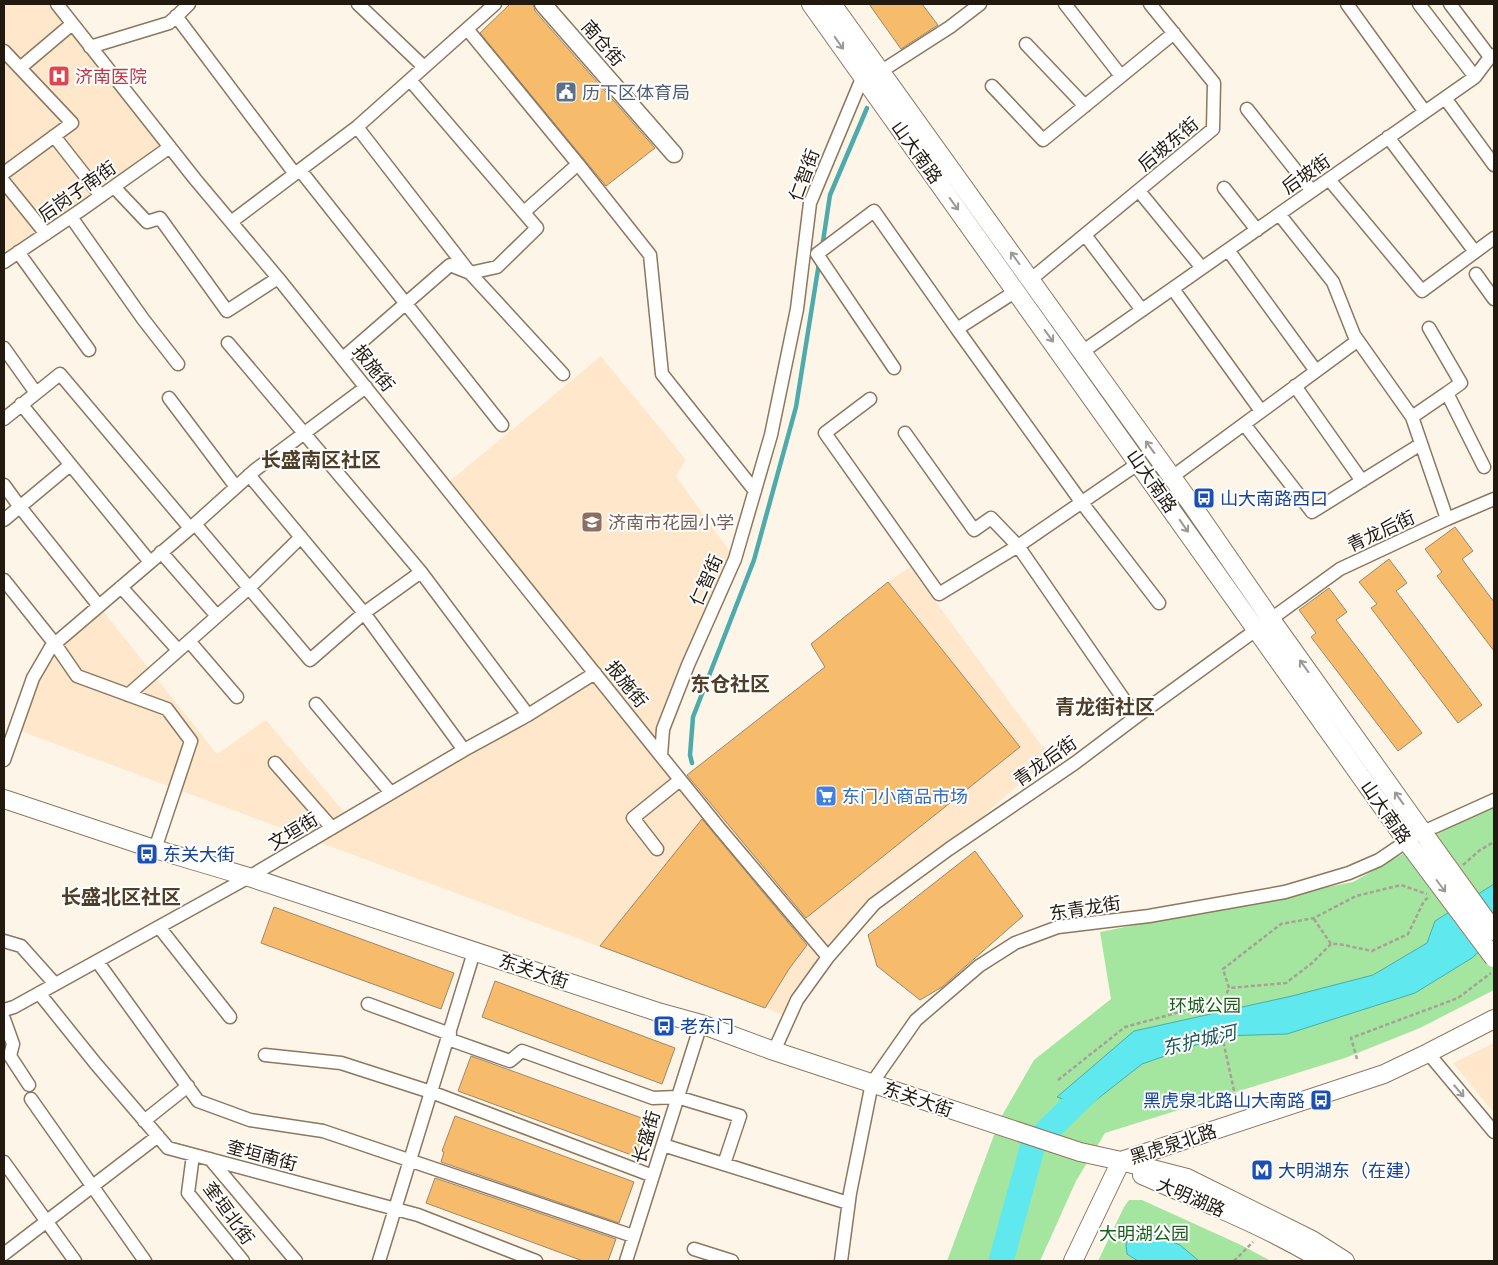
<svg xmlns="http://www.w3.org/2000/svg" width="1498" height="1265" font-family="Raleway,'Noto Sans SC',sans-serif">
	<rect width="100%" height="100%" fill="#fef5e9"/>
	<!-- built -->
	<path fill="#fee7cb" d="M4,4H57L170,147L4,267Z
		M601,356L686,460L676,476L735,559L662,756L681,780L825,667L811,644L888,582L910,567L1050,757L967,830L828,957L789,1017L15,729L51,647L99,606L217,754L266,720L349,818L595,673L445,485Z
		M1494,1043V1113L1453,1063Z"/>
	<!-- green -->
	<path fill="#a4e69f" d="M1494,802V990L1420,1028L1345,1058L1105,1133L1076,1181L1040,1261H947L1000,1119L1034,1060L1111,999L1100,932L1353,882Z
		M1129,1200H1142L1241,1245L1271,1261H1098L1124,1207Z"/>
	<!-- water -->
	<path fill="#5fe9ee" stroke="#4dabab" d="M1494,884V938L1472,958L1415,993L1287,1034L1222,1036L1142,1064L1086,1108L1057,1097L1134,1031L1292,996L1373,975L1427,943L1435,921Z
		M1139,1229L1180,1245L1199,1261H1138L1127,1254L1126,1245L1128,1234L1133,1230Z"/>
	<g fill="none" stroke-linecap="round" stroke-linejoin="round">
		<!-- stream -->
		<path stroke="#4dabab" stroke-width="4.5" d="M822,248L830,195L867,108
			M692,763L690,755L693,717L754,560L796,407L819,263"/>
		<!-- river -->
		<path stroke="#5fe9ee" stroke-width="25" d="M1001,1261L1033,1145L1098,1081"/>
	</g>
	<!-- building -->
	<path fill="#f7bb6c" stroke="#9d876d" d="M510,4H533L535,11L655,148L606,186L480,33Z
		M869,4H922L938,25L901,49Z
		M1455,527L1473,551L1462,559L1494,602V651L1437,576L1442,572L1425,549Z
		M1389,559L1407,583L1396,591L1482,705L1458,723L1371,608L1377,604L1359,582Z
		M888,582L1020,747L806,918L687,775L825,667L811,644Z
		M1329,588L1347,612L1336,620L1422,733L1398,751L1311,637L1316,633L1299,610Z
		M702,819L807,945L789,969L765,1008L600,946Z
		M975,851L1023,916L942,987L920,1000L877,966L868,935Z
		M274,907L454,973L441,1009L261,943Z
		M495,981L675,1048L662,1084L482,1017Z
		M471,1056L650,1121L637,1157L458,1091Z
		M455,1116L634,1182L619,1223L441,1162L444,1152L442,1151Z
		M435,1178L616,1239L608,1261H583L426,1203Z"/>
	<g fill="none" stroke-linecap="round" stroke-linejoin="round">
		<!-- minor casing -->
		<g stroke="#8d775d" stroke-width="15">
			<path id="minor" d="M57,4L195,179L278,278L661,756
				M358,4L424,67
				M1065,4L1121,76
				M1347,4L1425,112
				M1450,4L1490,57
				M176,16L295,174
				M467,29L578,164L524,212
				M1026,44L1085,106
				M90,47L169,23L181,12L189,4
				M4,51L20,68
				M880,72L950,27L980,4
				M1475,77L1490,57L1494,55
				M992,86L1043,140L1174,33
				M1445,98L1494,165
				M1247,109L1312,191
				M357,127L470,273L563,374
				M54,136L101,196
				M1388,137L1475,252
				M578,164L650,255L662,374L755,491
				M300,170L502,425
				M4,173L72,123L20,68L72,24
				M4,182L46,234
				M1332,183L1422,291L1494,238
				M114,187L147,222L160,218L227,311L278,278
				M1224,188L1257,230
				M1139,191L1202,268
				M1279,214L1333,282L1354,335L1412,417L1447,519
				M71,217L143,319L178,364
				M231,222L357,127L495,4
				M1085,235L1142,310
				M1228,250L1316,371
				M18,252L89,350
				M4,262L81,210L170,147
				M1476,274L1494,299
				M1030,280L1213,129L1214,83L1150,4
				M1173,289L1261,411
				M1016,291L957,329L1082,503L1159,603
				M1429,328L1461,383L1447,393
				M228,343L421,572L528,715
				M4,348L36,393
				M1082,352L1475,77L1419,4
				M343,358L450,265L470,273L497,267L537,228L410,80
				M894,368L817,254L874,211L957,329
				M1295,386L1362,481
				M169,398L236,487
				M870,399L825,433L939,594L1018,546L991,518L974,530L905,433
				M21,404L150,562
				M1412,417L1447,393L1484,467
				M4,419L60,374L190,528
				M1244,424L1312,512L1421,444
				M249,475L364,613L464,750
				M1172,477L1357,341
				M4,485L20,507L99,606
				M4,520L70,465
				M195,524L310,660L364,613L421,572
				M161,552L217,616
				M4,580L55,644L77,676L167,709L191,741L155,849
				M121,587L178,650
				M189,641L237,697
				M128,695L249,588L301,537
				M316,704L391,793
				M1136,717L1018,546L1139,463
				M4,760L33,678L51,647L195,524L255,470L366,387
				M275,763L332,828
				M657,849L633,818L680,780
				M159,927L230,1017
				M4,941L21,946L55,984
				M828,957L720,829L661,756L663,729L688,665L735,559L771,435L797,309L810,203L863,76
				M97,961L198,1101L250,1120L323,1131L633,1236
				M39,993L96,1064L168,1148L418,1215L536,1261
				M368,1004L450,1034
				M4,1010L14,1007L249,877L464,750L528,715L595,673
				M4,1019L13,1044L10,1056L29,1085
				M448,1039L510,1061L522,1051L653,1098L677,1097L740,1116L724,1164
				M774,1051L797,1000L828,957L874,904L949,849L1075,763L1136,717L1340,569L1447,519L1494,499
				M1428,1053L1494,1132
				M265,1055L341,1063L431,1092L653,1176
				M31,1099L145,1261
				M144,1121L188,1086
				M663,1145L848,1203
				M193,1155L188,1193L243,1261
				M210,1159L296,1261
				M4,1162L75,1261
				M694,1249L732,1261
				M4,1254L158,1136
				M379,1261L474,952
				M626,1261L701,1024
				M841,1261L850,1193L872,1083L916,1020L979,966L1015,943L1058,927L1149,916L1285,892L1349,873L1379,860L1407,841L1423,832L1494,800"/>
		</g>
		<!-- tertiary casing -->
		<g stroke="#8d775d" stroke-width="19">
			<path id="tertiary" d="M543,4L674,154"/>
		</g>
		<!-- secondary casing -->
		<g stroke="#8d775d" stroke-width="20">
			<path id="secondary" d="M811,4L1411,847
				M832,4L1192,505L1270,618L1427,838
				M4,799L145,846L249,877L661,1013L701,1024L774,1051L1080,1152L1121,1161L1187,1178L1312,1240L1345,1261
				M1142,1175C1203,1202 1266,1226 1323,1261
				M1073,1261L1121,1161L1384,1074L1428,1053L1494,1019"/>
		</g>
		<!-- path -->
		<path stroke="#a9a095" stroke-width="2.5" stroke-dasharray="4 2.5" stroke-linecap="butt" d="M1463,865L1480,850L1494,842
			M1314,919L1331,944H1339L1372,951L1408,934L1424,901L1430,896
			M1331,944L1312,963L1286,983L1229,988L1223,969L1281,924L1314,918L1356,896L1401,885L1427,894
			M1222,1036L1235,1095
			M1357,1059L1351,1038L1458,998L1491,973
			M1058,1080L1125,1027L1224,1000L1229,988
			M1234,1261L1253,1242"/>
		<!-- minor -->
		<use href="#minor" stroke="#fff" stroke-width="12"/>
		<!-- tertiary -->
		<use href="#tertiary" stroke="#fff" stroke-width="16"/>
		<!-- secondary -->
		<use href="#secondary" stroke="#fff" stroke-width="18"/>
		<!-- secondary-bridge casing -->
		<g stroke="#8d775d" stroke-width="20" stroke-linecap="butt">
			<path id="secondary-bridge" d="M1427,838L1494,931
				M1411,847L1494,958"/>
		</g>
		<!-- secondary-bridge -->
		<use href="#secondary-bridge" stroke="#fff" stroke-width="18"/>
	</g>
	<!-- one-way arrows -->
	<defs><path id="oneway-shaft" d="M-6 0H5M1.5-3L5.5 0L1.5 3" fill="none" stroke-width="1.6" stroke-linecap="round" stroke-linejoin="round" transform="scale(1.25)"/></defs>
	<g stroke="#9c9893">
		<use href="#oneway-shaft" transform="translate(839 43) rotate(55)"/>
		<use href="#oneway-shaft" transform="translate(954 204) rotate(54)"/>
		<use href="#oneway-shaft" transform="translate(1015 258) rotate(-126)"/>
		<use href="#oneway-shaft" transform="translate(1049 336) rotate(54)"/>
		<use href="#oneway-shaft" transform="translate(1150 447) rotate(-126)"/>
		<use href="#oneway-shaft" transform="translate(1184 526) rotate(55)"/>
		<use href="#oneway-shaft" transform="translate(1304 666) rotate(-126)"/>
		<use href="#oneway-shaft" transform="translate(1399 798) rotate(-126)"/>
		<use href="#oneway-shaft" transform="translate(1441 886) rotate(53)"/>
		<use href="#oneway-shaft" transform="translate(1459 1091) rotate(50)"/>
	</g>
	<!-- icons -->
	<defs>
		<g id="hospital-square" transform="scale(1.125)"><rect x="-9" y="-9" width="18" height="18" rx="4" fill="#e0444e" stroke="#fff"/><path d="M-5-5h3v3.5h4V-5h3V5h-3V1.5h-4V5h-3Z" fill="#fff"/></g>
		<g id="civic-square" transform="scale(1.125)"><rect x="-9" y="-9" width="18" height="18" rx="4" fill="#5c6f8a" stroke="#fff"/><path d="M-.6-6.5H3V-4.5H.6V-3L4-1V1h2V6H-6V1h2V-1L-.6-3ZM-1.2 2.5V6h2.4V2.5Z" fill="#fff"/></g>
		<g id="bus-square" transform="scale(1.125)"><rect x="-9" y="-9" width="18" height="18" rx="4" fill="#1a4fb4" stroke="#fff"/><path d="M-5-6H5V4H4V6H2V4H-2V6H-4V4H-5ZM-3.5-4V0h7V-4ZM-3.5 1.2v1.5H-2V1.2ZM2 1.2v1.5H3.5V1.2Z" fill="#fff"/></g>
		<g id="school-square" transform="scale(1.125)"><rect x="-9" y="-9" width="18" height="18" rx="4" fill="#8d6e63" stroke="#fff"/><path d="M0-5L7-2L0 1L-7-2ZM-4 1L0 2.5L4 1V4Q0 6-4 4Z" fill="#fff"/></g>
		<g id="supermarket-square" transform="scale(1.125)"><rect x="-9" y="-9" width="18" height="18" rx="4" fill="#3f7fe0" stroke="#fff"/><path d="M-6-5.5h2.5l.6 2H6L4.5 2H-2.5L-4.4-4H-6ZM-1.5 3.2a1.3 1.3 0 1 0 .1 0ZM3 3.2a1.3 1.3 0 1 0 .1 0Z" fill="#fff"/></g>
		<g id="metro-square" transform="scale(1.125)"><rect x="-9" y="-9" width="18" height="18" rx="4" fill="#1a4fb4" stroke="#fff"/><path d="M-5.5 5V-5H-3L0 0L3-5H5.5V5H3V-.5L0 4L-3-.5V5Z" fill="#fff"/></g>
	</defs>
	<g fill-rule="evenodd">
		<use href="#hospital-square" x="59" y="76"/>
		<use href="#civic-square" x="566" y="92"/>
		<use href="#bus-square" x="1204" y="498"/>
		<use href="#school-square" x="592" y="522"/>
		<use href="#supermarket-square" x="826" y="796"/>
		<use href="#bus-square" x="147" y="854"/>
		<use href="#bus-square" x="664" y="1026"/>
		<use href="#bus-square" x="1321" y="1100"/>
		<use href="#metro-square" x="1262" y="1170"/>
	</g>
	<g text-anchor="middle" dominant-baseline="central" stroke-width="4" stroke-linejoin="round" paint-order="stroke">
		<!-- street labels -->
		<g font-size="18" fill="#22190f" stroke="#fff">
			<text transform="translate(603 43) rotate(49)">南仓街</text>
			<text transform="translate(1168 144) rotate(-40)">后坡东街</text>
			<text transform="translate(917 152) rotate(54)">山大南路</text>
			<text transform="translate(1306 174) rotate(-35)">后坡街</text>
			<text transform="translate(804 175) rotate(-70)">仁智街</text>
			<text transform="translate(77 191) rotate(-35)">后岗子南街</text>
			<text transform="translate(374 368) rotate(51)">报施街</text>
			<text transform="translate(1152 481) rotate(55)">山大南路</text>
			<text transform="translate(1381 531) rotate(-25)">青龙后街</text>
			<text transform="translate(706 580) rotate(-66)">仁智街</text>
			<text transform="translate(627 684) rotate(51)">报施街</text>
			<text transform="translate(1045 761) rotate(-35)">青龙后街</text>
			<text transform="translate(1386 812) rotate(55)">山大南路</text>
			<text transform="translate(293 831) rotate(-31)">文垣街</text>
			<text transform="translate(1085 908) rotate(-9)">东青龙街</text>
			<text transform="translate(534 971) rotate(18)">东关大街</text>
			<text transform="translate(918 1099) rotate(19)">东关大街</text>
			<text transform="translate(646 1137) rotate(-73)">长盛街</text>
			<text transform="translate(1173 1144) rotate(-18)">黑虎泉北路</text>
			<text transform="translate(262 1155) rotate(15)">奎垣南街</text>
			<text transform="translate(1191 1197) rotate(23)">大明湖路</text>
			<text transform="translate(229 1213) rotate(54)">奎垣北街</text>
		</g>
		<!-- health labels -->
		<g font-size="18" fill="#be3a42" stroke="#fff" text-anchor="start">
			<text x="75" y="76">济南医院</text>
		</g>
		<!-- service labels -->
		<g font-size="18" fill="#4e5e75" stroke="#fff" text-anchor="start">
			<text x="582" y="92">历下区体育局</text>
		</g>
		<!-- transit labels -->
		<g font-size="18" fill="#164399" stroke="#fff" text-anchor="start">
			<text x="1220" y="498">山大南路西口</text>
			<text x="163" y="854">东关大街</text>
			<text x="680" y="1026">老东门</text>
			<text x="1305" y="1100" text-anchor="end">黑虎泉北路山大南路</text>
			<text x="1278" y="1170">大明湖东（在建）</text>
		</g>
		<!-- education labels -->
		<g font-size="18" fill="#785e54" stroke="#fff" text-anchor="start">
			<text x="608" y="522">济南市花园小学</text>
		</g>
		<!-- shop labels -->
		<g font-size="18" fill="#366cbe" stroke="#fff" text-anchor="start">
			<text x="842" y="796">东门小商品市场</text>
		</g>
		<!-- park labels -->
		<g font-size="18" fill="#1b5d1b" stroke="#fff">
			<text x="1205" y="1005">环城公园</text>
			<text x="1144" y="1233">大明湖公园</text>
		</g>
		<!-- water labels -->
		<g font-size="19" font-style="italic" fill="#1d585a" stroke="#fff">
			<text transform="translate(1199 1040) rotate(-13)">东护城河</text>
		</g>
		<!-- quarter labels -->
		<g font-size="20" font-weight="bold" fill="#513e26" stroke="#fff">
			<text x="321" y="460">长盛南区社区</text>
			<text x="730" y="684">东仓社区</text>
			<text x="1105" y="707">青龙街社区</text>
			<text x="121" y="897">长盛北区社区</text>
		</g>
	</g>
	<!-- border -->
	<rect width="1498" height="1265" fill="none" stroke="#22190f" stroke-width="10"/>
</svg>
